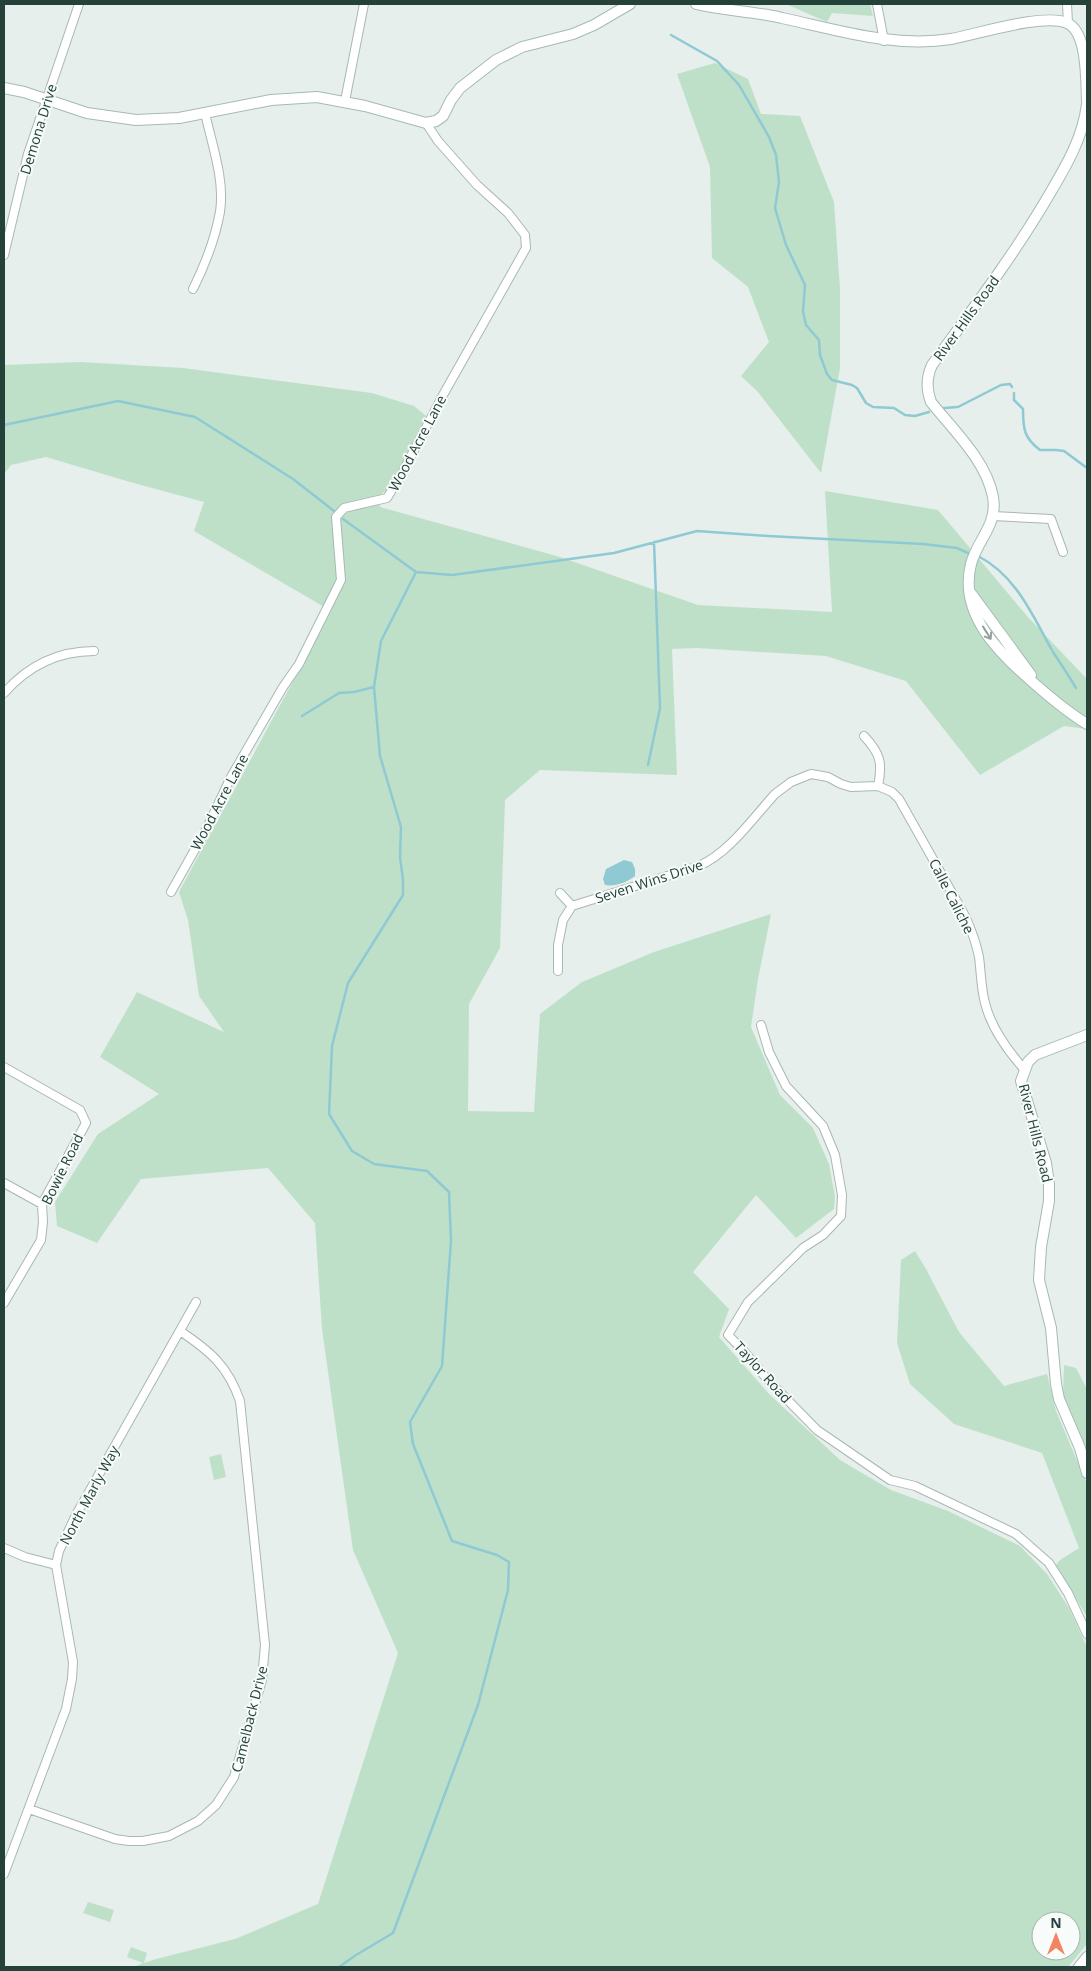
<svg xmlns="http://www.w3.org/2000/svg" width="1091" height="1971" font-family="'Open Sans',sans-serif">
	<rect width="100%" height="100%" fill="#e6efeb"/>
	<!-- green -->
	<path fill="#bfe0c8" fill-rule="evenodd" d="M786,4H870L873,16L832,13L827,22Z
		M715,63L748,79L761,114L800,116L834,202L840,289V368L821,473L758,392L741,376L769,342L748,287L712,258L710,167L677,74Z
		M81,362L183,368L372,393L414,406L426,416L389,488L379,496L380,507L560,557L698,605L832,612L825,491L938,510L1027,616L1087,679V729L1064,726L980,775L906,681L826,656L696,648L672,649L677,775L540,770L505,800L500,948L469,1004L468,1111L534,1112L540,1014L582,982L654,952L771,914L758,979L751,1027L780,1095L813,1128L829,1164L835,1197L834,1209L796,1238L756,1195L693,1272L729,1309L719,1337L769,1394L840,1460L891,1490L948,1511L1020,1546L1047,1574L1069,1608L1087,1647V1944L1068,1967H134L143,1963L127,1957L131,1947L147,1953L144,1963L156,1959L235,1939L318,1904L398,1653L353,1550L322,1329L315,1223L268,1168L141,1179L97,1243L57,1226L55,1202L98,1134L159,1094L100,1057L137,992L224,1032L199,996L188,920L179,892L331,611L194,531L204,502L130,482L46,457L11,465L4,474V365ZM1041,1921H1071V1951H1041Z
		M915,1251L926,1269L959,1332L1004,1386L1047,1374L1056,1411L1087,1484V1617L1056,1565L1060,1560L1079,1548L1042,1453L954,1424L910,1384L897,1343L901,1260Z
		M1064,1365L1076,1368L1087,1389V1458L1063,1395Z
		M221,1454L226,1477L214,1480L209,1457Z
		M88,1902L114,1910L110,1922L83,1913Z"/>
	<!-- water -->
	<path fill="#8ec9d4" d="M624,860L632,862L635,869V876C628,882 614,887 605,885L603,879L606,869Z"/>
	<g fill="none" stroke-linecap="round" stroke-linejoin="round">
		<!-- stream -->
		<path stroke="#8ec9d4" stroke-width="2.5" d="M671,35L717,61L739,85L769,137L776,155L779,182L775,208L786,245L805,285L803,311L806,325L819,340L820,355L827,374L832,380L852,385L857,388L866,403L873,407L894,408L905,415L915,416L929,412
			M1014,393V400L1023,409C1023,429 1024,438 1040,450H1056L1064,451L1087,468
			M944,408L958,407L1001,385L1010,384L1012,387
			M4,425L118,401L195,417L293,479L334,511
			M343,519L416,572L452,575L614,553L697,531L768,536L923,544L957,548L968,553
			M978,556C1017,576 1033,617 1053,652C1061,664 1069,676 1076,688
			M302,716L339,693L354,692L374,687
			M648,765L660,708L654,542
			M339,1967L356,1955L393,1933L478,1705L508,1590L509,1562L497,1555L452,1541L413,1444L410,1422L442,1366L451,1241L449,1192L427,1171L374,1164L352,1151L329,1114L332,1046L348,983L403,895V880L400,857L401,827L380,756L374,687L381,641L416,572"/>
		<!-- street casing -->
		<g stroke="#a8b8b2" stroke-width="10">
			<path id="street" d="M877,4L884,41
				M1067,4L1068,23
				M345,101L364,4
				M4,255L28,154L79,4
				M193,289C205,265 215,239 220,212C225,180 212,145 205,113
				M993,516L1051,519L1063,552
				M4,693C28,666 57,651 94,651
				M864,736C880,753 883,763 878,786L892,792L899,799L965,916C971,929 976,942 979,957C981,972 981,988 985,1003C991,1027 1008,1051 1024,1069
				M171,892L207,828L231,777L283,687L299,664L341,580L336,517L344,508L387,498L401,475L443,395L526,248L525,235L508,213L477,185L438,141L426,123
				M560,893L572,906
				M558,971V945L563,920L572,906L699,866C730,852 752,819 775,794L791,782L811,774L828,777L841,784L851,787L878,786
				M761,1025L769,1052L786,1086L823,1126L835,1155L842,1195L841,1216L823,1235L803,1248L748,1302L728,1335L743,1350L768,1380L817,1430L890,1480L915,1486L1016,1534L1049,1563L1068,1593L1087,1634
				M4,1067L80,1110L86,1123L42,1204L43,1222L41,1240L4,1303
				M4,1183L42,1204
				M4,1548L25,1557L56,1565
				M29,1809L115,1839L129,1841H143L169,1836L198,1821L216,1805L234,1777L262,1680L265,1645L240,1401C228,1366 210,1351 180,1331
				M4,1874L66,1709L72,1679L73,1662L56,1565L59,1551L76,1515L196,1302"/>
		</g>
		<!-- secondary casing -->
		<g stroke="#a4bbb3" stroke-width="12">
			<path id="secondary" d="M696,4C724,11 754,11 782,18C838,30 894,48 951,39C978,34 1043,13 1067,23C1088,32 1086,82 1087,101
				M4,88L24,92L87,113L136,120L179,118L271,100L317,97L365,106L426,123L436,121L443,116L451,100L460,88L496,60L522,47L573,34L594,25L630,4
				M1087,104C1083,138 1066,166 1049,195C1014,255 972,310 932,365C926,378 926,389 931,402C953,430 986,460 993,497C998,525 977,540 971,564C958,615 1001,655 1036,685C1052,699 1069,713 1087,724
				M970,592L1031,675
				M1087,1035L1035,1055L1028,1062L1021,1081L1046,1163L1049,1184V1201L1041,1247L1039,1280L1051,1328L1056,1384L1059,1399L1080,1448L1087,1473
				M1079,1967L1087,1957"/>
		</g>
		<!-- street -->
		<use href="#street" stroke="#fff" stroke-width="8"/>
		<!-- secondary -->
		<use href="#secondary" stroke="#fff" stroke-width="10"/>
	</g>
	<!-- one-way arrows -->
	<defs><path id="oneway-shaft" d="M-6 0H5M1.5-3L5.5 0L1.5 3" fill="none" stroke-width="1.6" stroke-linecap="round" stroke-linejoin="round" transform="scale(1.25)"/></defs>
	<use stroke="#92a09c" href="#oneway-shaft" transform="translate(987 633) rotate(58)"/>
	<g text-anchor="middle" dominant-baseline="central" stroke-width="4" stroke-linejoin="round" paint-order="stroke">
		<!-- street labels -->
		<g font-size="14" fill="#24423a" stroke="#f7fbf9">
			<text transform="translate(38 129) rotate(-73)">Demona Drive</text>
			<text transform="translate(966 318) rotate(-54)">River Hills Road</text>
			<text transform="translate(417 443) rotate(-62)">Wood Acre Lane</text>
			<text transform="translate(219 802) rotate(-62)">Wood Acre Lane</text>
			<text transform="translate(649 881) rotate(-18)">Seven Wins Drive</text>
			<text transform="translate(952 896) rotate(63)">Calle Caliche</text>
			<text transform="translate(1036 1133) rotate(76)">River Hills Road</text>
			<text transform="translate(62 1169) rotate(-64)">Bowie Road</text>
			<text transform="translate(763 1372) rotate(48)">Taylor Road</text>
			<text transform="translate(89 1495) rotate(-62)">North Marly Way</text>
			<text transform="translate(249 1719) rotate(-76)">Camelback Drive</text>
		</g>
	</g>
	<!-- border -->
	<rect width="1091" height="1971" fill="none" stroke="#24423a" stroke-width="10"/>
	<!-- north arrow -->
	<g transform="translate(1056 1936)"><circle r="24" fill="#f7fbf9" stroke="#a3b1ad"/>
	<path d="M0-4L9 19L0 12L-9 19Z" fill="#f4845f"/>
	<text y="-8" font-size="14" font-weight="bold" text-anchor="middle" fill="#24423a">N</text>
	</g>
</svg>
